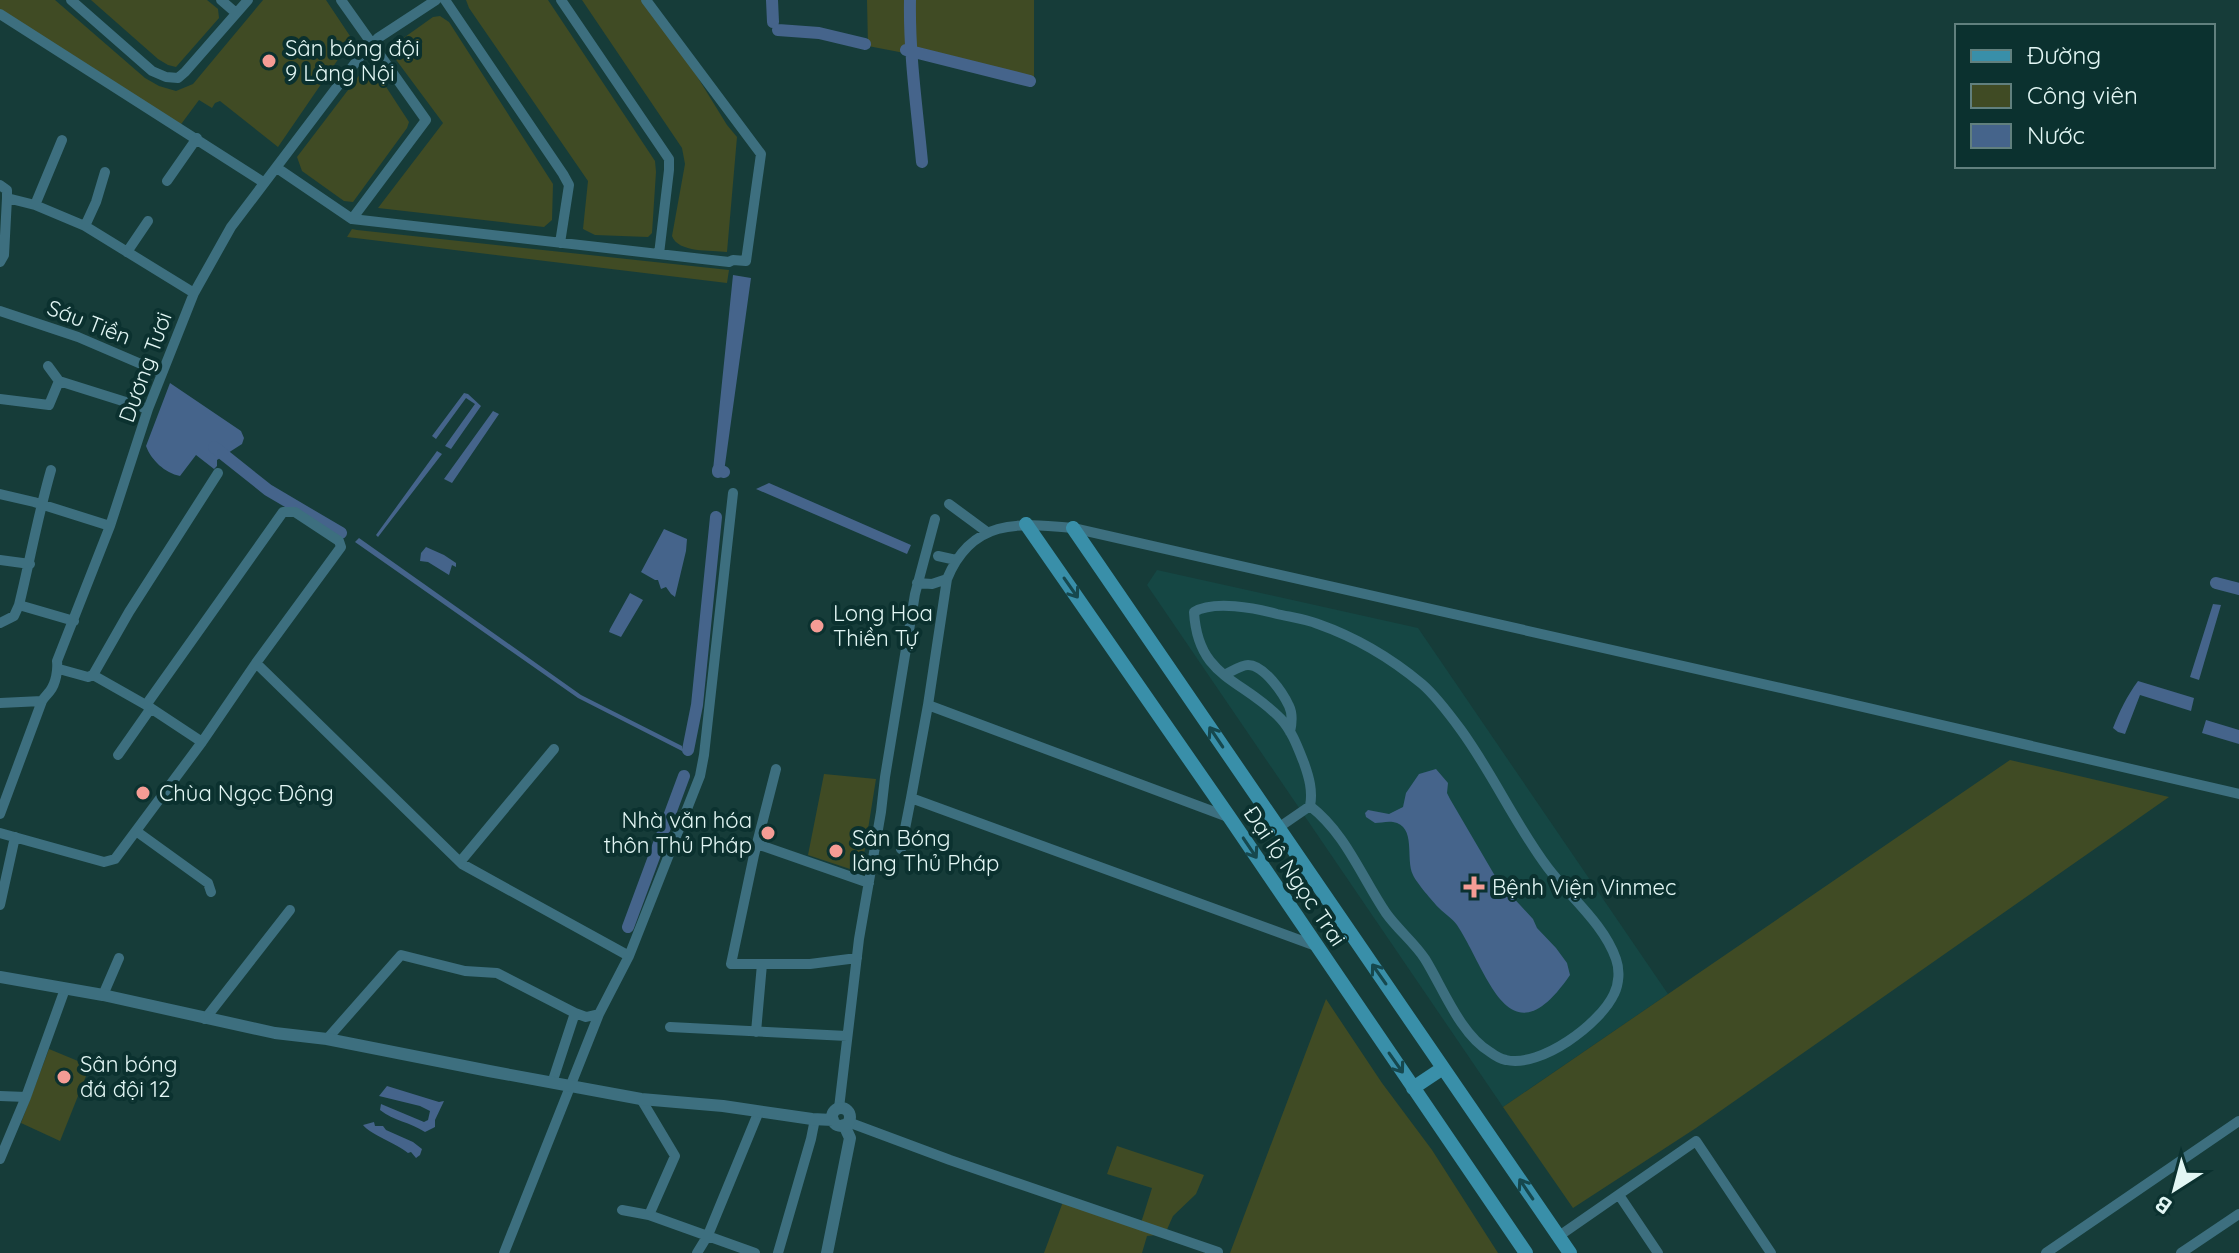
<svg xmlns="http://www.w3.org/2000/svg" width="2239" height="1253" font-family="Quicksand,sans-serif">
	<rect width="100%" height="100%" fill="#163c39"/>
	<!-- built -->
	<path fill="#154744" d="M1157,570L1418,628L1668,994L1503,1107L1147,585Z"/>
	<!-- green -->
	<path fill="#404b24" d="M0,0H55L145,78L159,86L176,91L193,84L263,0H326L352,39L278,147L220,101L215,103L212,108L199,100L179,127L0,14Z
		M91,0H207L218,9L219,18L176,67L168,65L158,59Z
		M466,0H548L655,161L656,172L652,233L648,237L595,235L583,229L588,181L469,8Z
		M582,0H650L727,125L737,137L727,252C711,250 678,253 672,236L685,164L682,148Z
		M867,0H1034V83L946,61L868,46Z
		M440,16L449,22L553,184L552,220L544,227L378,208L443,123L391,53L395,44L433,17Z
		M364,69L377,73L409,122L407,128L353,202L344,201L302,171L297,157Z
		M352,229L357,230L729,270L727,283L347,237Z
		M2010,760L2169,797L1696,1128L1573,1208L1503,1107Z
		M824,774L876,779L862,867L856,871L808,855Z
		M1326,999L1382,1083L1432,1150L1498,1253H1230Z
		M49,1049L90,1066L60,1141L21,1123Z
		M1117,1146L1204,1175L1196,1194L1173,1216L1165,1234L1147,1236L1142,1253H1044L1064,1199L1140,1226L1152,1188L1107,1174Z"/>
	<!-- water -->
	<path fill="#45648b" d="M733,275L751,278L724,472L713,470Z
		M170,383L241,431L244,438L242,444L217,460V466L214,469L196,455L180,476C165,473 151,460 146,446Z
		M464,393L468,394L481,406L451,449L445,446L475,404L466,398L436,439L432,436Z
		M493,411L499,414L452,483L444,479Z
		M437,451L442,454L378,537L376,535Z
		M769,483L911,545L907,554L756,489Z
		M664,529L687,539L686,551L675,597L671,594L666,587L661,589L658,580H655L641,572Z
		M359,538L581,695L682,746V751L578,698L355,542Z
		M426,547L444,555L456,563V567L452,565L449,575L428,562L420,561L421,553Z
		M630,593L643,600L621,637L609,632L610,629Z
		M2213,604L2221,605L2199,680L2190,677Z
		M2138,681L2194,698L2191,711L2140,695L2125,734L2118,732L2113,728C2120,710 2127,696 2138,681Z
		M2206,720L2239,730V744L2202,733Z
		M1436,769L1448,783L1447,793L1450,799L1498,881L1533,919L1537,928L1556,948L1567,963L1570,975C1509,1064 1489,974 1457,925C1452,918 1445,914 1439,908C1433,902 1416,882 1413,875C1405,859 1417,826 1393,822C1387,821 1380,823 1375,823L1366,817L1365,813L1368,810L1389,814L1403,807L1406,793L1419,774Z
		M387,1086L439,1102L444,1101L435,1120V1127L425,1132C410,1122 394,1121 380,1110L381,1104L424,1122L428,1120L430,1111L420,1106L379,1096Z
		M374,1122L375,1126H383L386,1130L413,1142L422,1149L420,1155L416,1158L411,1152L408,1153C397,1144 370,1134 363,1125Z"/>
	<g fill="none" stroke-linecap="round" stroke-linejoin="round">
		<!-- canal -->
		<path stroke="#45648b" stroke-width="12" d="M772,0L773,22
			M910,0C909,55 917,108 922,162
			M778,30L819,33L865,44
			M906,50L1030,81
			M214,447L268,490L341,533
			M718,472V470L724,472
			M2216,583L2239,589
			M688,750L697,705L716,517
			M628,927L684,776"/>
		<!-- minor -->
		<path stroke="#3d6f7f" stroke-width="10" d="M71,0L152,71L166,77L178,78L185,72L248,0
			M221,0L236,13
			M341,0L426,120L352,219L729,262L733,260L746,261L761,154L646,0
			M445,0L563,174L569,185L560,243
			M561,0L669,159V170L659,254
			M0,14L263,182
			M277,168L352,219
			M167,181L197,138
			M0,185L7,190V198L35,205L85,226L194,293
			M35,205L62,140
			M85,226L96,202L105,172
			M127,252L148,221
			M0,262L4,255L7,198
			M0,311L78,337L162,373
			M48,366L59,381L148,409
			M0,399L49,405L59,381
			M51,470C38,515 30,560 19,605L74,621
			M0,494L34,502L110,526
			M949,504L987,532
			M938,556L956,560
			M0,560L30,564
			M917,583L932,584L947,579C972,518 1018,523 1073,528L1829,699L2239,794
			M0,623L14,616L19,605
			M256,663L462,864L629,956
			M59,669L88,677L93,675L146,705L202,742
			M93,675L129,612L218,473
			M1224,675C1231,672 1241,665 1248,665C1264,665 1283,693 1289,706C1293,714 1292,723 1290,732
			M0,703L42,701
			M928,705L947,579
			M118,755L151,708
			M776,769L754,855L731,964H810L857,958
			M0,814L42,701C44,697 47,695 50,691C56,683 58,670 57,661L110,526L148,409L194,293L231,227L362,54L378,38L436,0
			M1228,817L928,705L911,798L1316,946
			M1278,828L1310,806C1313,791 1309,777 1304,763C1298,748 1292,731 1281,719C1242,678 1198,679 1194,612C1214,600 1255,608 1277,614C1290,617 1305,619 1318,624C1355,637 1392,659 1422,684C1436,696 1450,715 1461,730C1493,774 1515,824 1548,868C1570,897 1604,924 1616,959C1620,970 1619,984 1614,994C1600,1024 1541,1068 1506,1060C1501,1059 1494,1055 1490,1052C1460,1034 1443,988 1425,959C1414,942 1398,930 1386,913C1361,876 1346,834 1310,806
			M136,831L208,883L211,892
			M0,833L104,862L115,859L202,742L256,663L341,547L339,541L295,512H283L146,705
			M757,844L869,883
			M901,849L911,798
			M460,862L554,749
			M0,905L15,837
			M103,995L119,958
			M205,1019L290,910
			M670,1027L847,1036
			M756,1032L762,964
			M327,1039L401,955L465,971L497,973L575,1013L586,1017L599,1014
			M552,1083L575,1013
			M0,1096L26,1097
			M641,1099L675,1156L649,1215
			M839,1108L859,939L881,812L885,777L915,594L935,519
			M848,1122L950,1160L1218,1252
			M0,1159L26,1097L65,989
			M1619,1195L1658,1253
			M622,1210L649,1215L755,1253
			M1559,1236L1696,1141L1771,1253
			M504,1253L599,1014L629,956L700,776L704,755L733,493
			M697,1253L708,1235L759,1111
			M778,1253L811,1139L815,1119
			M2046,1253L2239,1121
			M2181,1253L2239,1214"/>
		<!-- tertiary -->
		<path stroke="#3d6f7f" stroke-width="12" d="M0,977L103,995L275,1033L327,1039L489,1071L641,1099L723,1106L812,1119L833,1120
			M832 1117a9 9 0 1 1 18 0a9 9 0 1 1-18 0Z
			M827,1253L850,1138L844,1125"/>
		<!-- secondary -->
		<path stroke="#398fa9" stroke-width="14" d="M1026,524L1230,818L1526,1253
			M1073,528L1570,1253
			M1413,1088L1443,1068"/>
	</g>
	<!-- one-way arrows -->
	<defs><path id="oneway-shaft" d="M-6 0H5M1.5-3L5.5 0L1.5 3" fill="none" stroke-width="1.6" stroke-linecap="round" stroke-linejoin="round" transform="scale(2)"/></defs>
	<g stroke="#16484e">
		<use href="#oneway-shaft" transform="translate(1071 588) rotate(55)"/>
		<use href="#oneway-shaft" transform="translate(1216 737) rotate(-124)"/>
		<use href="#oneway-shaft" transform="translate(1250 848) rotate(56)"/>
		<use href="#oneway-shaft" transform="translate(1379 974) rotate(-125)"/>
		<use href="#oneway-shaft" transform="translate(1396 1063) rotate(55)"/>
		<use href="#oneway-shaft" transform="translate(1526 1189) rotate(-124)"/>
	</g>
	<!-- markers -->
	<g fill="#f59c95" stroke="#0b312f" stroke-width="3">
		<circle cx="269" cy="61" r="8"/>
		<circle cx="817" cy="626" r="8"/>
		<circle cx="143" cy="793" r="8"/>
		<circle cx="768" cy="833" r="8"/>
		<circle cx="836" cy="851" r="8"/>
		<path d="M1470 875h8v8h8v8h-8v8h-8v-8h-8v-8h8z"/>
		<circle cx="64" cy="1077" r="8"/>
	</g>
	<g text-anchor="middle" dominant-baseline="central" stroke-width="8" stroke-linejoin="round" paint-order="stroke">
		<!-- poi labels -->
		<g font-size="22" fill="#e2f6f4" stroke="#0b312f" text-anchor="start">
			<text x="285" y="48">Sân bóng đội<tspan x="285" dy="25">9 Làng Nội</tspan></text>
			<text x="833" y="613">Long Hoa<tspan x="833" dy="25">Thiền Tự</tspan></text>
			<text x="159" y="793">Chùa Ngọc Động</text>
			<text x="752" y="820" text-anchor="end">Nhà văn hóa<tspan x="752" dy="25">thôn Thủ Pháp</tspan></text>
			<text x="852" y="838">Sân Bóng<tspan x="852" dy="25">làng Thủ Pháp</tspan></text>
			<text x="1492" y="887">Bệnh Viện Vinmec</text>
			<text x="80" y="1064">Sân bóng<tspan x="80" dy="25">đá đội 12</tspan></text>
		</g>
		<!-- street labels -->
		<g font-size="22" fill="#e2f6f4" stroke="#0b312f">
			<text transform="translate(89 322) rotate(21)">Sáu Tiền</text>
			<text transform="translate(145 367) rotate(-70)">Dương Tươi</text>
			<text transform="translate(1295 876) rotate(56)">Đại lộ Ngọc Trai</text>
		</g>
	</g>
	<!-- legend -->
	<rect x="1955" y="24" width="260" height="144" fill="#0b312f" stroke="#61807e" stroke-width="2"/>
	<rect x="1971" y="50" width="40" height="12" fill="#398fa9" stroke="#61807e" stroke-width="2"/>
	<text x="2027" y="64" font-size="24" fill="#e2f6f4">Đường</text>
	<rect x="1971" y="84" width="40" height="24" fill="#404b24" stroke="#61807e" stroke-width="2"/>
	<text x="2027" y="104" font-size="24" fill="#e2f6f4">Công viên</text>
	<rect x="1971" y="124" width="40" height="24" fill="#45648b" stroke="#61807e" stroke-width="2"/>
	<text x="2027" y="144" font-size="24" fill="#e2f6f4">Nước</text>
	<!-- north arrow -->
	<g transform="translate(2175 1189) rotate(216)" stroke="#0b312f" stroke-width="6" paint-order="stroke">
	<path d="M0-6L14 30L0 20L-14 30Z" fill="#e2f6f4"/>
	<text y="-12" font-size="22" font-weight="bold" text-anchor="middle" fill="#e2f6f4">B</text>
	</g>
</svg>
